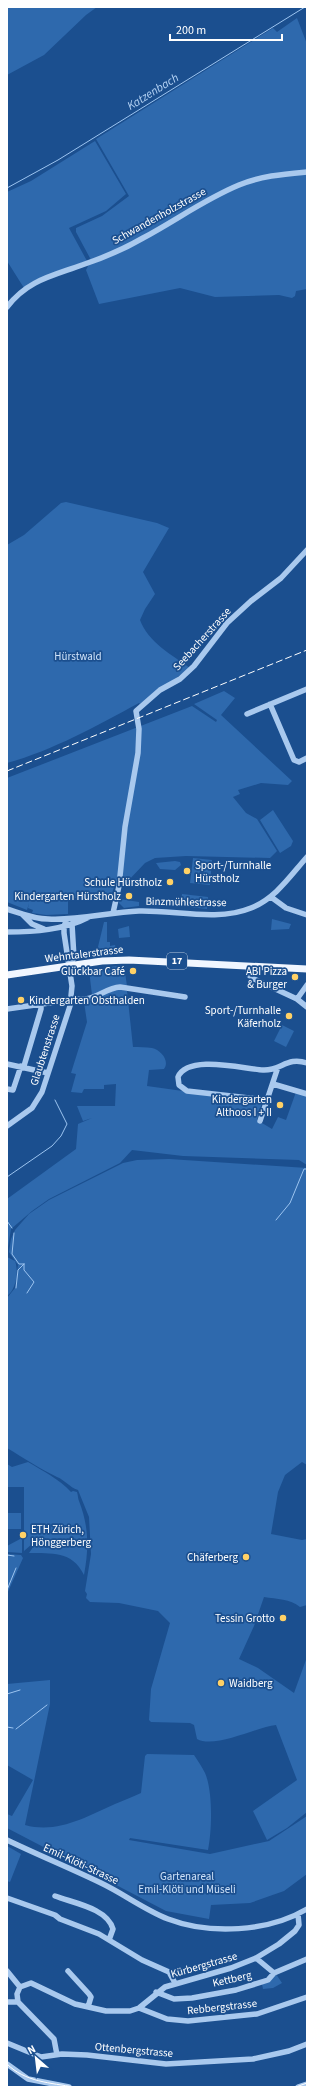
<svg xmlns="http://www.w3.org/2000/svg" width="314" height="2094" font-family="'Source Sans 3',sans-serif">
	<rect width="100%" height="100%" fill="#1b4f8f"/>
	<!-- green -->
	<path fill="#2e69ad" d="M7,7H97L86,15L44,55L7,75Z
		M297,18L307,44V289L296,291L295,296L292,298L279,295L215,297L180,288L99,304L86,270L91,260L76,232V228L102,216L129,196L96,139L273,28L277,32Z
		M95,141L126,194L106,211L69,228L87,261L35,280L24,288L7,261V192L31,181Z
		M66,502L157,523L169,528L143,572L155,594L145,609L140,620C148,642 172,655 190,668L140,704L139,703C96,726 54,750 7,763V545L24,535L61,503Z
		M224,691L235,698L221,715L292,781L288,785L261,783L238,790L240,794L233,797L246,813L257,819L277,851L270,858L186,856L155,858L145,863L126,883L115,884L110,900C83,900 57,894 31,898L30,901L68,899V914L46,915L32,913L33,910L28,908L29,903L27,910L7,902V778L192,706L216,722L217,720L194,704Z
		M273,810L293,841L291,846L280,853L260,820Z
		M193,858L212,860L210,885L190,883Z
		M175,861L180,862L181,865L175,870L160,869L156,863Z
		M182,894L208,897L207,909L181,906Z
		M120,899L139,902V906L124,908L119,903Z
		M272,919L291,924L289,929L271,930Z
		M104,922H107V942H110V946L115,945L117,955L97,951Z
		M129,926L130,937L119,938L118,929Z
		M124,965L127,986L92,995L89,970Z
		M117,989L127,991L133,1047C139,1047 146,1047 152,1048C161,1050 170,1061 164,1069L149,1070L147,1086L262,1102L257,1120L272,1129L278,1117L286,1120L296,1092L307,1096V1165L299,1160L183,1156L132,1150L120,1163L49,1199L32,1211L11,1229L7,1253V1199L76,1149L78,1124L92,1118L83,1121L77,1106H115L116,1084L104,1085V1089H84L82,1093L71,1092L76,1074L71,1073L87,1022L84,1002Z
		M282,1025L294,1031L286,1047L274,1041Z
		M169,1159L307,1168V1465L302,1462L285,1475L278,1492L271,1534L302,1540L307,1539V1605L300,1607C290,1599 277,1599 264,1597L254,1626L239,1659L258,1668L294,1693L307,1657V1812L287,1828L267,1840L253,1811L297,1780L276,1725C256,1727 215,1749 197,1739L194,1725L190,1723L151,1722L149,1720L151,1689L170,1623L158,1611L119,1603L90,1602L86,1598L87,1594L85,1591L91,1554L89,1517L78,1490C69,1487 65,1480 57,1477C40,1469 24,1458 7,1448V1298L15,1288L18,1265L9,1252L11,1239L15,1230L29,1214L49,1200L123,1163L137,1160Z
		M7,1257L15,1261C19,1271 16,1290 7,1296Z
		M28,1462C43,1471 59,1479 71,1492L73,1491L77,1492C78,1495 78,1499 79,1501C89,1527 89,1548 84,1575C72,1550 51,1554 29,1553L40,1537L24,1551V1487H7V1464L12,1467Z
		M7,1513H21V1529H7Z
		M22,1538V1553L7,1552V1546Z
		M7,1554L21,1555L23,1558L7,1594Z
		M50,1680V1704L25,1825C57,1834 86,1817 115,1804C124,1800 133,1797 141,1793L145,1756L147,1754L194,1755C198,1761 202,1767 205,1773C213,1791 212,1831 208,1850L130,1838L129,1840L210,1854L269,1841L307,1816V1874L284,1891L250,1903L211,1905L209,1919L166,1911L7,1828V1814L12,1816L33,1780L7,1765V1684Z
		M7,1846L21,1854L10,1882L7,1881Z
		M276,1974L282,1983L273,1988L263,1989L262,1984L269,1982Z"/>
	<g fill="none" stroke-linecap="round" stroke-linejoin="round">
		<!-- stream -->
		<path stroke="#9cc4f0" stroke-width="1" d="M7,188L58,160L305,7
			M7,1177L52,1146L61,1136L67,1124L55,1100
			M276,1220L290,1203L304,1169H307
			M7,1221L12,1228
			M14,1233L12,1254L19,1264H24
			M24,1264V1270L34,1282L27,1293
			M16,1288L18,1270L24,1264
			M7,1555L14,1556
			M7,1590L16,1568
			M7,1694L20,1690
			M7,1727L13,1728
			M16,1729L47,1705"/>
		<!-- minor -->
		<path stroke="#a9c9ee" stroke-width="5.5" d="M7,307C28,280 52,276 82,265C103,258 124,249 143,238C175,221 205,199 239,185C260,176 285,174 307,172
			M270,704L294,760L299,762L307,758
			M247,714L307,689
			M271,897L286,908L307,915
			M7,909C20,913 34,919 48,919C78,921 109,912 139,911C175,910 217,922 251,908C276,898 290,876 307,857
			M113,913L119,886L125,827L138,753L139,729L136,711L160,690L180,679L194,666L227,623L251,601L281,578L307,550
			M22,914L32,924L44,929
			M7,932C34,932 64,930 89,917
			M70,965L74,958L72,924
			M248,966L249,975L254,979L297,999L307,1007
			M297,999L307,985
			M7,1009L77,999C93,1002 105,988 120,987L185,997
			M7,1064L48,1073
			M24,1066L41,1009V1004
			M273,1084L307,1094
			M7,1089L13,1090L21,1066
			M268,1100L187,1091L179,1085L178,1077C188,1054 244,1069 263,1070C281,1071 287,1056 307,1063
			M260,1121L278,1067
			M7,1126L32,1108L42,1092L70,1006L72,986L64,933V926L67,919
			M7,1840C38,1855 70,1868 101,1883C124,1894 145,1910 168,1919C210,1935 268,1932 307,1909
			M55,1896C73,1903 107,1908 113,1929L109,1940
			M7,1898L55,1915L60,1919L99,1934L142,1960L169,1972L175,1983
			M256,1958L274,1973
			M7,1971L20,1987
			M68,1971L89,1994L91,1997L88,2007
			M156,1992L174,1999L192,1998L236,1990L268,1980L274,1973L307,1959
			M7,2002H18
			M139,2008L167,2019L188,2021L257,2014L307,1997
			M7,2043L41,2057L62,2054L87,2055L166,2064L253,2059L289,2051L307,2044
			M57,2055L54,2039L18,2002L17,1994L20,1987L31,1983L75,2004L106,2011H130L139,2008L165,1987L231,1968L256,1958L279,1944L295,1931L299,1925L298,1914
			M7,2064L28,2079L69,2087
			M298,2087L307,2084"/>
		<!-- major -->
		<path stroke="#f0f6ff" stroke-width="7" d="M7,975L102,961L129,960L307,969"/>
		<!-- tram -->
		<path stroke="#fff" stroke-width="1" d="M7,2064C25,2082 51,2083 74,2087
			M296,2087L307,2083"/>
		<!-- rail -->
		<path stroke="#fff" stroke-width="1" stroke-dasharray="7 3" stroke-linecap="butt" d="M7,771L307,650"/>
	</g>
	<!-- markers -->
	<g fill="#ffd166" stroke="#1b4f8f" stroke-width="1.5">
		<circle cx="187" cy="871" r="4"/>
		<circle cx="170" cy="882" r="4"/>
		<circle cx="129" cy="896" r="4"/>
		<circle cx="133" cy="971" r="4"/>
		<circle cx="295" cy="977" r="4"/>
		<circle cx="21" cy="1000" r="4"/>
		<circle cx="289" cy="1016" r="4"/>
		<circle cx="280" cy="1105" r="4"/>
		<circle cx="23" cy="1535" r="4"/>
		<circle cx="246" cy="1557" r="4"/>
		<circle cx="283" cy="1618" r="4"/>
		<circle cx="221" cy="1683" r="4"/>
	</g>
	<g text-anchor="middle" dominant-baseline="central" stroke-width="3.5" stroke-linejoin="round" paint-order="stroke">
		<!-- shield labels -->
		<rect fill="#1b4f8f" stroke="#bbcadd" stroke-width="1" x="167" y="953" width="20" height="16" rx="3"/>
		<g font-size="10" font-weight="bold" fill="#fff">
			<text x="177" y="961">17</text>
		</g>
		<!-- street labels -->
		<g font-size="11" fill="#fff" stroke="#1b4f8f">
			<text transform="translate(159 216) rotate(-29)">Schwandenholzstrasse</text>
			<text transform="translate(202 639) rotate(-48)">Seebacherstrasse</text>
			<text transform="translate(186 902) rotate(1)">Binzmühlestrasse</text>
			<text transform="translate(84 954) rotate(-7)">Wehntalerstrasse</text>
			<text transform="translate(45 1050) rotate(-72)">Glaubtenstrasse</text>
			<text transform="translate(81 1864) rotate(25)">Emil-Klöti-Strasse</text>
			<text transform="translate(204 1965) rotate(-16)">Kürbergstrasse</text>
			<text transform="translate(232 1979) rotate(-13)">Kettberg</text>
			<text transform="translate(222 2007) rotate(-6)">Rebbergstrasse</text>
			<text transform="translate(134 2050) rotate(5)">Ottenbergstrasse</text>
		</g>
		<!-- park labels -->
		<g font-size="11" fill="#cfe3fa" stroke="#1b4f8f">
			<text x="78" y="656">Hürstwald</text>
			<text x="187" y="1876">Gartenareal<tspan x="187" dy="13">Emil-Klöti und Müseli</tspan></text>
		</g>
		<!-- poi labels -->
		<g font-size="11" fill="#fff" stroke="#1b4f8f" text-anchor="end">
			<text x="195" y="865" text-anchor="start">Sport-/Turnhalle<tspan x="195" dy="13">Hürstholz</tspan></text>
			<text x="162" y="882">Schule Hürstholz</text>
			<text x="121" y="896">Kindergarten Hürstholz</text>
			<text x="125" y="971">Glückbar Café</text>
			<text x="287" y="971">ABI Pizza<tspan x="287" dy="13">&amp; Burger</tspan></text>
			<text x="29" y="1000" text-anchor="start">Kindergarten Obsthalden</text>
			<text x="281" y="1010">Sport-/Turnhalle<tspan x="281" dy="13">Käferholz</tspan></text>
			<text x="272" y="1099">Kindergarten<tspan x="272" dy="13">Althoos I + II</tspan></text>
			<text x="31" y="1529" text-anchor="start">ETH Zürich,<tspan x="31" dy="13">Hönggerberg</tspan></text>
			<text x="238" y="1557">Chäferberg</text>
			<text x="275" y="1618">Tessin Grotto</text>
			<text x="229" y="1683" text-anchor="start">Waidberg</text>
		</g>
		<!-- water labels -->
		<g font-size="12" font-style="italic" fill="#b5d3f5" stroke="#1b4f8f">
			<text transform="translate(153 92) rotate(-32)">Katzenbach</text>
		</g>
	</g>
	<!-- border -->
	<rect width="314" height="2094" fill="none" stroke="#ffffff" stroke-width="16"/>
	<!-- north arrow -->
	<g transform="translate(36 2058) rotate(332)" stroke="#1b4f8f" stroke-width="3" paint-order="stroke">
	<path d="M0-3L7 15L0 10L-7 15Z" fill="#ffffff"/>
	<text y="-6" font-size="11" font-weight="bold" text-anchor="middle" fill="#ffffff">N</text>
	</g>
	<!-- scale -->
	<path d="M170 34v6h112v-6" fill="none" stroke="#ffffff" stroke-width="2"/>
	<text x="176" y="34" font-size="12" fill="#ffffff" stroke="#1b4f8f" stroke-width="3" paint-order="stroke">200 m</text>
</svg>
